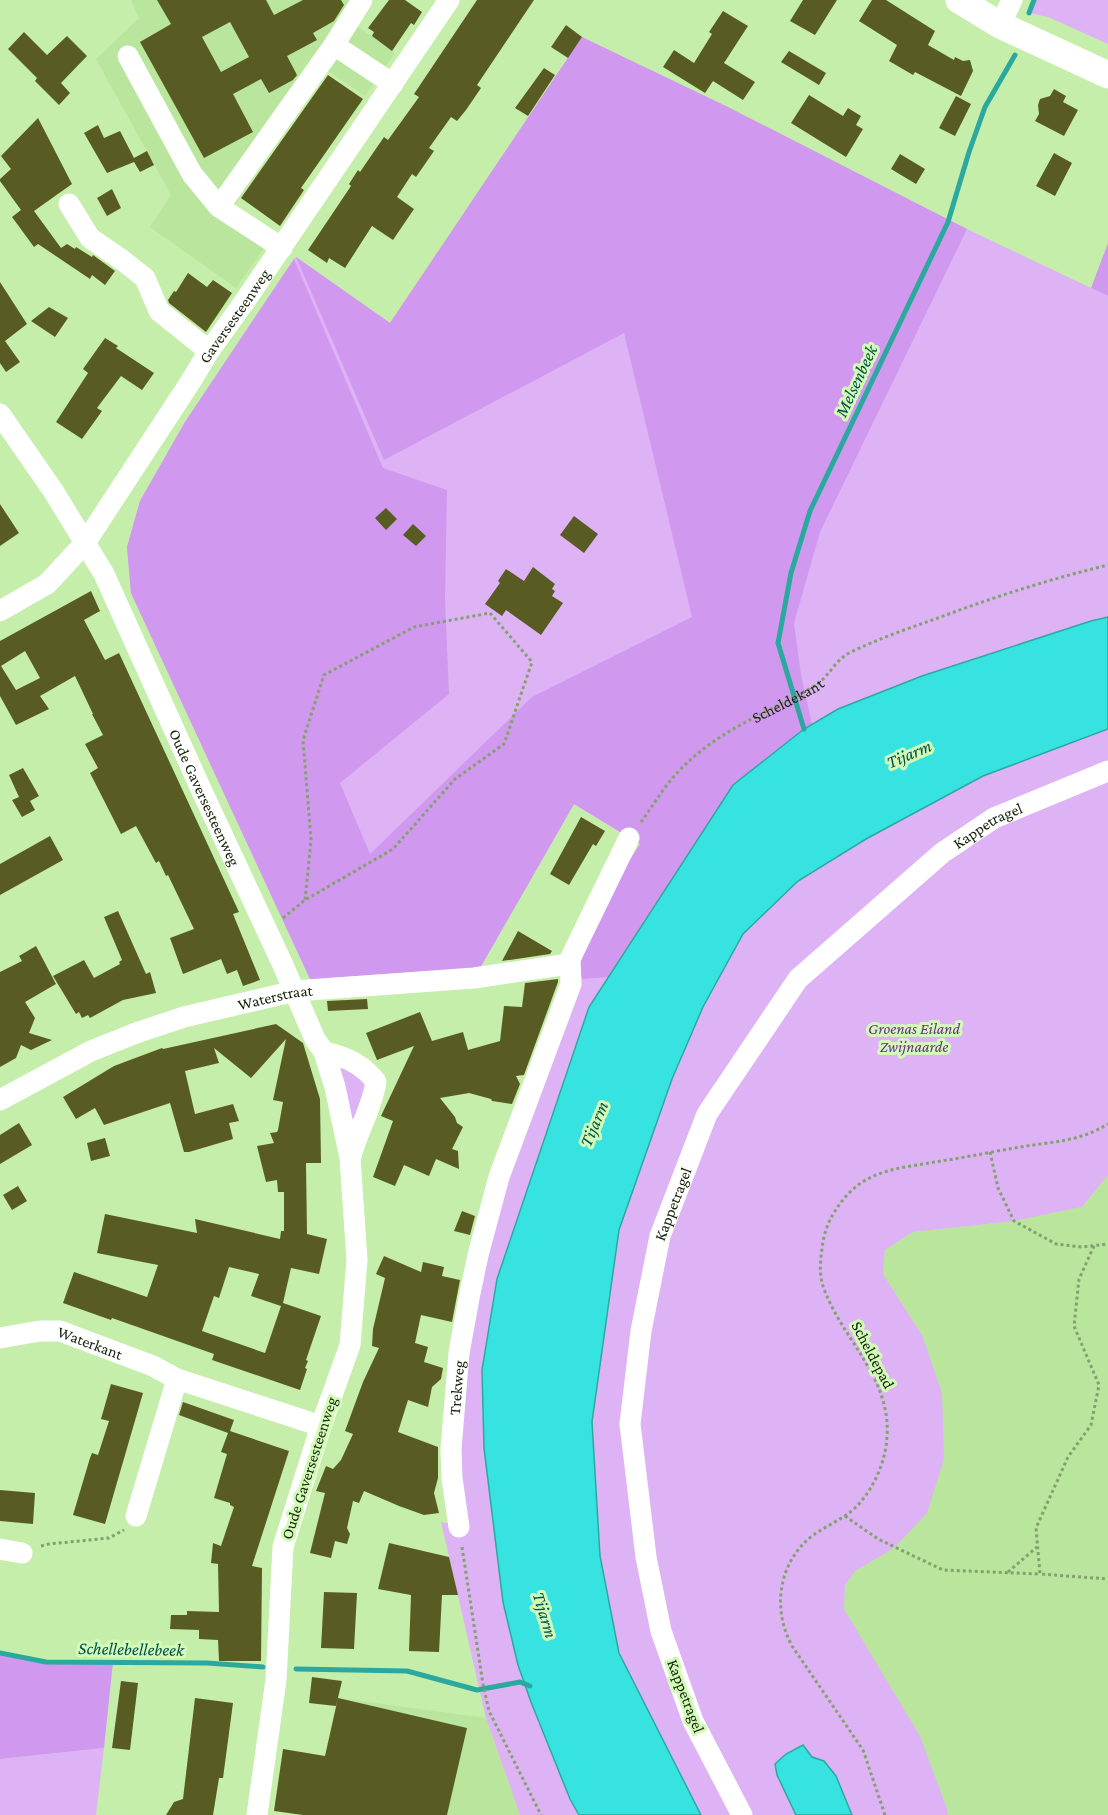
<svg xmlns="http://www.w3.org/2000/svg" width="1108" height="1815" font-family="'Crimson Pro',serif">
	<rect width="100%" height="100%" fill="#c6eeab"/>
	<!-- built -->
	<path fill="#b9e59c" d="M131,0H374L357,26L395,53L365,96L326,70L234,206L274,234L236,288L150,227L171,195L96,59L139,18Z
		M1108,1175V1815H948L947,1809L844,1609L845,1585L855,1570L894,1548L922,1335L883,1274L885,1250L913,1232L1014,1221L1082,1207Z
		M338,1698L486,1718L520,1815H312Z"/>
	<!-- green -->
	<path fill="#deb3f6" d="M1034,0H1108V44L1048,17L1029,13Z
		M582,37L948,222L967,229L1108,296V617L1091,621L922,676L838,709L804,729L733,785L589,1007L497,1279L482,1370L503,1602L518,1665L531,1702L570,1799L579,1815H520L486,1718L441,1522L464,1526L460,1428L476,1300L521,1131L582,979L578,969L604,901L640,844L574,804L480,968L310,979L131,593L127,547L140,501L185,422L294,259L296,257L390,323Z
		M1108,729V1175L1082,1207L1014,1221L913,1232L885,1250L883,1274L922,1335L942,1393L944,1459L927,1513L894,1548L855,1571L845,1585L844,1609L920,1736L947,1809L948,1815H701L619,1653L600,1556L592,1422L619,1230L672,1079L703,1007L743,934L798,881L866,839L983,776Z
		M344,1066L359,1073L367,1088L354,1118H352L341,1072V1068Z
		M104,1748L96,1815H0V1759Z"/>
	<!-- forest -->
	<path fill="#d098ee" d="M582,37L726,106L967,229L820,532L794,623L801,675L812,724L733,785L608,977L582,979L578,969L604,901L640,844L574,804L480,968L310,979L131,593L127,547L140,501L185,422L294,259L383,468L447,490L445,599L449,694L340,783L370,854L532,697L692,617L624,333L384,460L296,257L390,323Z
		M1108,243V296L1091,288Z
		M0,1653L46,1662H113L104,1748L0,1759Z"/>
	<!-- water -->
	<path fill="#37e3e0" stroke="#2ca99f" stroke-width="1.5" d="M1108,617V729L983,776L866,839L798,881L743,934L703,1007L672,1079L619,1230L592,1422L600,1556L619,1653L701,1815H579L570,1799L531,1702L518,1665L503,1602L484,1448L482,1370L497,1279L589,1007L733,785L804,729L838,709L922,676L1091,621Z
		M803,1745L812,1757L824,1761L836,1776L852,1815H796L777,1775L775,1764L786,1754Z"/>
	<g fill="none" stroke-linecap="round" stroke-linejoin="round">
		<!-- stream -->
		<path stroke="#2ca99f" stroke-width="5" d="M1029,13L1034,0
			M804,729L778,643L791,573L810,511L948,222L969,152L985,107L1015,55
			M0,1653L46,1662L207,1663L263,1667
			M296,1669L407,1671L477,1690L520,1682L530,1686"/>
	</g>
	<!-- building -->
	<path fill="#585c23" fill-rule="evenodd" d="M157,0H266L274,15L303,0H341L344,5L334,21L313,33L317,40L287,56L297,75L293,80L269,93L261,79L233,94L253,132L204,158L140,42L171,24ZM230,22L249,57L221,72L202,37Z
		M389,0H405L422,12L414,25L411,23L392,51L372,36L374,32L368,28Z
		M477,0H534L477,85L481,88L466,110L457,121L451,117L429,148L434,151L416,177L412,174L397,197L414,209L393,240L372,226L345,268L329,258L327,263L308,250L351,186L349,184L358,170L360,172L384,137L388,140L419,97L414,94Z
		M803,0H837L815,35L790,21Z
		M872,0H886L935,31L928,45L954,60L955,57L963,61L970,60L973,71L961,96L915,72L913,75L889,61L897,45L859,21Z
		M723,11L748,26L724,63L755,82L743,100L713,81L705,93L663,67L674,50L694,63L712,34L709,32Z
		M566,25L582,37L568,58L551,47Z
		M24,32L47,55L67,36L87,56L61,83L70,93L59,105L35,81L37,78L8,49Z
		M789,51L826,73L819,85L781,62Z
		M544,68L555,75L528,116L515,108Z
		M328,75L363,99L301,188L304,190L280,226L241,198Z
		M1054,89L1066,96L1063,102L1078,110L1064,136L1035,121L1039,114L1038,105L1040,99L1050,96Z
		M809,95L843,116L848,108L861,116L856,125L863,129L846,157L791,123Z
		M956,96L971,104L955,136L939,128Z
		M38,118L72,184L34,211L61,248L67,244L75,249L76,247L92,257L93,255L115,271L105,285L92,275L90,279L38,244L34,247L12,217L21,210L0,181V179L11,169L1,156Z
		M98,125L104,138L120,131L134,158L147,151L154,165L140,172L134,162L107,173L84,133Z
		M1054,153L1072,163L1055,196L1036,186Z
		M900,154L925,169L916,184L891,169Z
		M112,189L121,208L107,216L97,198Z
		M188,273L207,287L213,280L232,293L206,332L169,303L168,300L174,291L176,292Z
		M0,282L27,324L5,341L20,362L6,372L0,363Z
		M49,307L68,318L55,337L31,321Z
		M105,338L118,346L116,348L154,373L142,390L121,376L97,408L102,411L82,439L56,422L88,373L83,369Z
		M0,504L19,533L0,546Z
		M386,508L397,519L386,530L375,518Z
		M574,516L598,534L584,553L560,535Z
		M413,524L426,536L416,546L403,535Z
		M533,567L555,584L552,589L555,591L552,596L563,603L541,635L506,610L502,616L485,604L500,583L498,581L506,569L524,581Z
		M91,591L100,611L84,620L105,660L119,653L239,912L233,914L260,980L243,986L237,970L227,974L221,959L183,974L170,938L194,929L168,875L166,876L159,861L156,863L136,826L121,834L90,773L98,768L85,744L103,735L92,714H93L75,676L40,696L49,709L16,725L0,696V641ZM25,651L40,678L16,690L1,666Z
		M23,768L39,796L30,801L35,810L22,817L12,800L19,797L9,775Z
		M581,817L605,831L596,846L593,844L569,885L550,874Z
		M50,836L63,860L0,895V864Z
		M118,911L146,974L150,972L156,993L123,1000L90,1018L88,1015L82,1018L79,1012L76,1014L53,976L84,960L94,978L120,964L119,962L122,960L104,917Z
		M518,931L552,951L550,954L502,961Z
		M36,946L56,984L25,1002L35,1018L29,1033L52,1040L31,1050L21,1045L16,1058L0,1067V972L22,961L19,956Z
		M558,979V982L524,1075L516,1076L520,1084L512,1104L492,1101L491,1099L469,1093L440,1098L455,1117L457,1123L463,1127L452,1149L458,1151L459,1169L436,1159L429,1176L404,1165L395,1186L373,1177L393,1121L381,1116L414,1046L377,1060L366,1033L420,1012L432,1041L463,1032L468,1050L500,1041L504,1006L522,1007L525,983Z
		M367,999L368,1009L328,1011L327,1001Z
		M276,1024L303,1043L320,1099L321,1163H306L307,1234L327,1239L319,1274L291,1268L283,1303L321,1316L306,1360L308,1361L305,1368L307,1369L300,1390L212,1360L214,1354L112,1318L111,1320L63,1303L74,1272L147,1297L158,1265L97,1253L105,1214L197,1233L195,1219L280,1239L281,1231H284V1192H278L277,1180L266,1182L257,1146L274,1143L270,1133L277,1132L278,1130L283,1102L273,1100L286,1039L251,1078L214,1048L219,1063L185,1071L195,1114L233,1104L239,1121L229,1123L233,1139L189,1152H184L170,1103L104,1125L95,1108L76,1119L63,1097L114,1066L162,1048L163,1049ZM229,1267L259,1274L251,1296L281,1306L265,1353L202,1331L214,1296L219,1298Z
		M19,1123L32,1145L0,1164V1135Z
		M105,1138L110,1156L91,1161L87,1143Z
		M18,1186L27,1201L12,1210L3,1195Z
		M462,1211L475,1216L470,1235L454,1231Z
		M384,1256L421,1272L423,1262L444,1267L442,1276L460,1280L452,1322L421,1315L415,1343L428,1347L424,1362L443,1368L441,1379L432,1387L428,1407L408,1400L398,1432L438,1447V1478L434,1493L439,1513L424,1515L399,1506L364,1491L359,1503L353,1501L347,1528L350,1534L347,1544L335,1541L331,1558L310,1553L325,1493L316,1491L326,1466L333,1469L341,1460L353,1434L345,1431L363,1382L379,1348L372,1346L373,1329L385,1278L376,1274Z
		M111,1384L143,1393L105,1524L73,1515L90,1458L92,1453L98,1455L109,1421L101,1419Z
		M183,1402L234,1420L230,1431L289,1451L252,1566L262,1568L261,1661H219L218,1640L199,1639V1630L170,1629L171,1615H187V1611L219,1612L218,1564L211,1563L213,1543L221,1546L234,1507L230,1505V1503L214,1498L227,1454L221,1452L228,1433L179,1415Z
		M0,1490L35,1493L33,1524L0,1521Z
		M389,1543L449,1557L458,1595H442L439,1652L409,1651L411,1595L378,1589Z
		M324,1592L357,1593L354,1649L321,1648Z
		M312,1677L342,1681L336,1706L309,1703Z
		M121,1681L138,1683L130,1750L112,1748Z
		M195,1698L233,1703L223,1778H219L213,1815H166L174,1802L183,1799Z
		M338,1698L467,1728L447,1815H303L274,1811L283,1749L325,1756Z"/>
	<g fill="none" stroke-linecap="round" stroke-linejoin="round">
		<!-- path -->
		<g stroke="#83a16e" stroke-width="3" stroke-dasharray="3 3" stroke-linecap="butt">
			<path id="s1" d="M641,822C653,806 664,786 679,771C716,731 767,713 813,687C828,679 834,661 849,653C878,639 909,628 938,618C994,597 1050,579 1108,565"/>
			<path d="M283,918L305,900L393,849L455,779L504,744L532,662L490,613L414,627L324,675L303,740L311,840L305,900"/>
			<path d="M990,1152L998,1188L1014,1221L1056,1244L1082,1247L1108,1244"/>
			<path d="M1094,1246L1079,1279L1074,1326L1099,1385L1091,1425L1068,1457L1036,1528L1040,1574L1108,1579"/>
			<path d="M845,1516L878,1539L943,1570L1040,1574"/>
			<path d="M41,1546L49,1544L109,1538L124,1530"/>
			<path d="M462,1547L483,1684L489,1711L541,1815"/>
			<path d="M1008,1572L1037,1547"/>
			<path d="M885,1815L863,1750L792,1646C772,1609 778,1563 812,1536C827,1525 844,1519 857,1506C874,1488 886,1461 887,1436C891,1378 843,1340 824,1289C819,1276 820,1262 822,1249C824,1227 834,1209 849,1193C873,1168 909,1167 941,1161C968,1157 995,1151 1021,1147C1055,1141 1078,1142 1108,1124"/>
		</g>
		<!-- minor -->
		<g stroke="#fff" stroke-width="21">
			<path d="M1000,25L1012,0"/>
			<path d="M334,45L393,84"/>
			<path d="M128,56L192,174L219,207"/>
			<path d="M69,204L90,238L122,260L145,278L159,311L209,351"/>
			<path d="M282,248L219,207L334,45L362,0"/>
			<path id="s2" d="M0,414L54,492L104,574L200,787L283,965L315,1039L324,1052L335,1087L350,1158L357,1260L350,1345L321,1426L283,1547L276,1680L257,1815"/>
			<path id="s3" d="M0,611L47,584L85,543L191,381L209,351L245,301L449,0"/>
			<path d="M324,1052C345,1056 363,1064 376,1082C372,1108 358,1130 351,1156"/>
			<path id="s4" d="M0,1100L91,1051L136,1033L184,1017L295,991L474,978L569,964"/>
			<path id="s5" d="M0,1338L40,1331H60L153,1366L177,1379L321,1426"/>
			<path d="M136,1516L177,1379"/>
			<path id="s6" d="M459,1527L452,1478L451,1449L459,1353L469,1298L478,1255L499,1177L571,984L570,959L629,838"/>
			<path d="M0,1549L22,1553"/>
			<path id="s7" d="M742,1815L693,1721L661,1631L646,1557L630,1424L641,1331L660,1236L707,1114L798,979L942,853L994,818L1108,771"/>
		</g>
		<!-- major -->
		<path stroke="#fff" stroke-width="27" d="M959,0L1000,25L1108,75"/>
	</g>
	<g text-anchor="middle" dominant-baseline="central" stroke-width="6" stroke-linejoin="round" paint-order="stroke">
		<!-- street labels -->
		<g font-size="16" fill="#142208" stroke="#d3fbb8">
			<text stroke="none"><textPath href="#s3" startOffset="382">Gaversesteenweg</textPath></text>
			<text stroke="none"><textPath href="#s1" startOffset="194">Scheldekant</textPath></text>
			<text stroke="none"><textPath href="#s2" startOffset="436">Oude Gaversesteenweg</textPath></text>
			<text stroke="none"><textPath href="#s7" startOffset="1140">Kappetragel</textPath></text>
			<text stroke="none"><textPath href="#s4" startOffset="296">Waterstraat</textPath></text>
			<text stroke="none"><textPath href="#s7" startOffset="636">Kappetragel</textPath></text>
			<text stroke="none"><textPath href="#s5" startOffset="93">Waterkant</textPath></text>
			<text transform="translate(873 1355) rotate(62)">Scheldepad</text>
			<text stroke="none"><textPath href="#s6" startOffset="140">Trekweg</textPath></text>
			<text transform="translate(309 1468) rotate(-72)">Oude Gaversesteenweg</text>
			<text transform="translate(686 1696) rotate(69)">Kappetragel</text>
		</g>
		<!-- park labels -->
		<g font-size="16" font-style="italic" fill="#6f2a8e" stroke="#d3fbb8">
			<text x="914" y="1028">Groenas Eiland<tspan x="914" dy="18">Zwijnaarde</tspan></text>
		</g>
		<!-- water labels -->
		<g font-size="18" font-style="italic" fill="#024e4d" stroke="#d3fbb8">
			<text transform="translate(856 381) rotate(-65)">Melsenbeek</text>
			<text transform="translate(909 754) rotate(-23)">Tijarm</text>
			<text transform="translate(594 1124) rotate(-67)">Tijarm</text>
			<text transform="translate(545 1615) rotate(73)">Tijarm</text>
			<text transform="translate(131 1649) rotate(1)">Schellebellebeek</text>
		</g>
	</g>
</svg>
